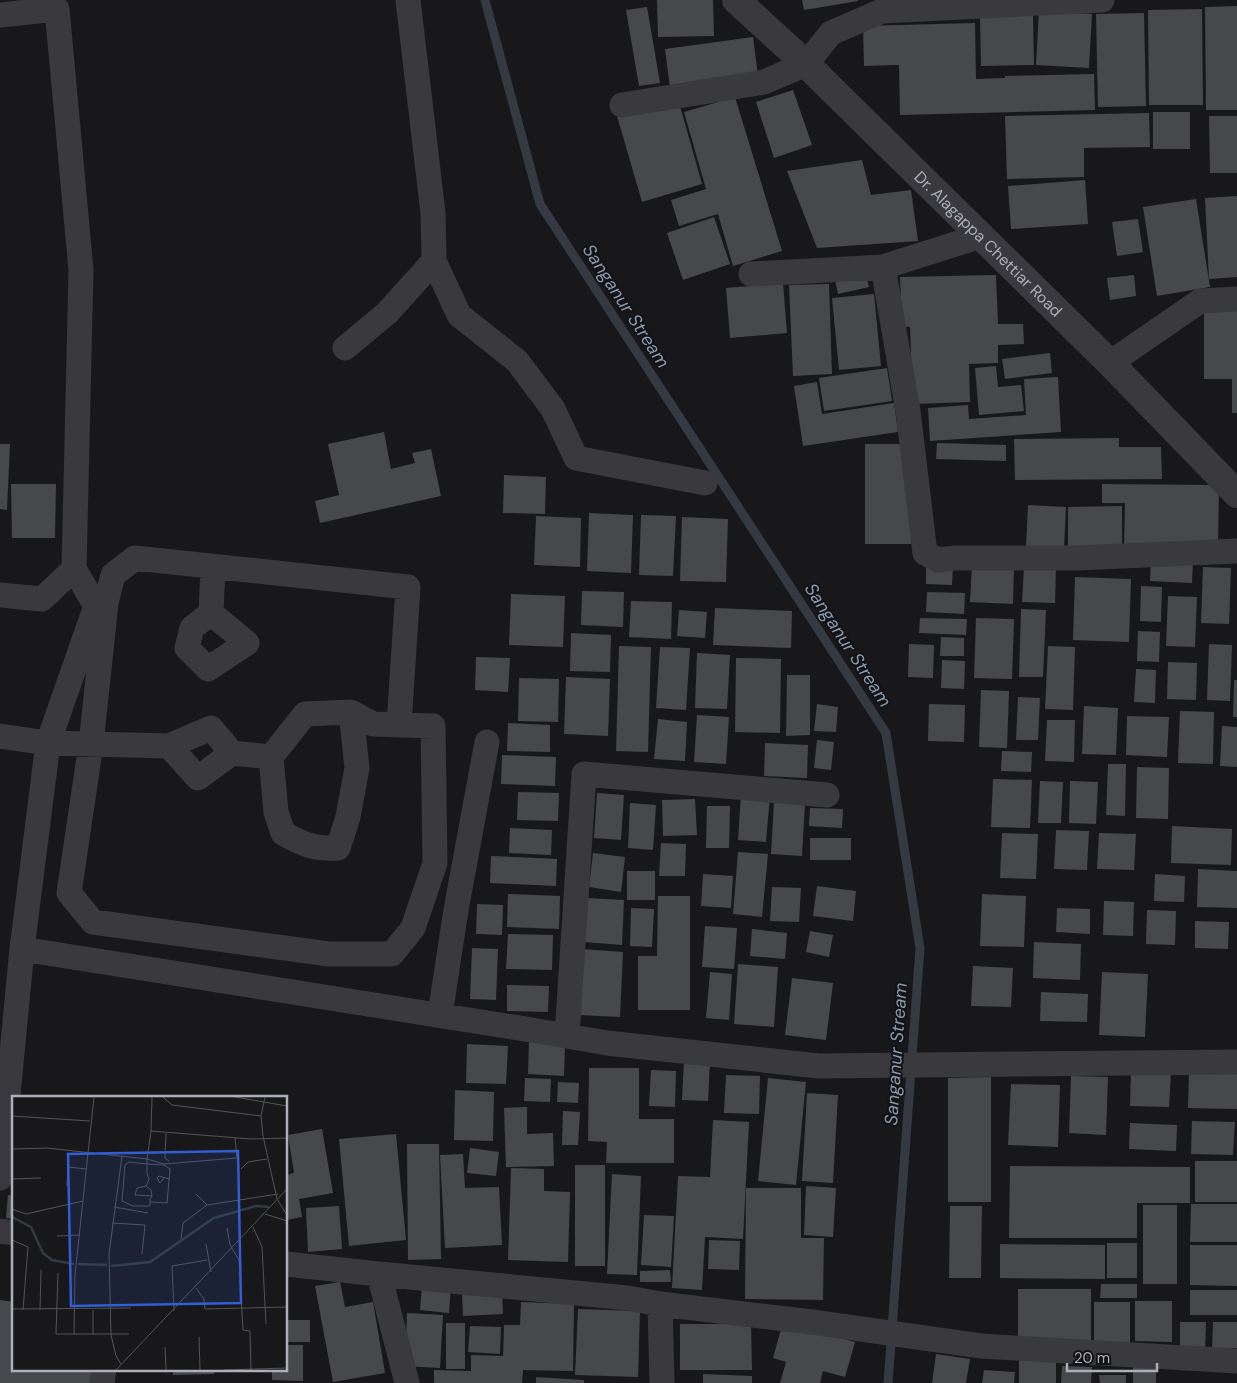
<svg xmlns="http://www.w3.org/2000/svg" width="1237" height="1383" font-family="'DM Sans',sans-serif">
	<rect width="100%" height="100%" fill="#18181a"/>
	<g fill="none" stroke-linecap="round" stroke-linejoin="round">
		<!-- stream -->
		<path stroke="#333a41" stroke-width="9" d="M485,0L540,204L886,733L920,948L888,1383"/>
	</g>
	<!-- building -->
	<path fill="#47484c" d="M657,0H713L714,36L658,37Z
		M802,0H858V1L804,10Z
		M1237,6V110H1206L1205,7Z
		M647,7L660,83L639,86L626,10Z
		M1202,9L1203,105H1149L1148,10Z
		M1039,11L1092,14L1089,68L1036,65Z
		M1144,13L1146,106L1098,107L1096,14Z
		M1033,15L1034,65L981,66L980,16Z
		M975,23L976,79L1005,78V76L1094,74L1095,110L900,115L899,65L864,66L863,26Z
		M753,37L758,76L670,88L665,49Z
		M793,90L812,145L774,158L756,102Z
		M735,97L782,251L733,266L718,214L679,226L671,200L706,189L684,112Z
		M680,106L702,184L642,202L617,116Z
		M1153,112H1190V149H1153Z
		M1149,113L1150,147L1084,148V177L1007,179L1005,116Z
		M1209,116H1237V173H1210Z
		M862,160L871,195L911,190L918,241L817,248L787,171Z
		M1085,180L1088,224L1011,229L1008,186Z
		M1237,196V277L1209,279L1205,198Z
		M1196,199L1210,287L1157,296L1143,207Z
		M714,217L730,264L683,280L667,233Z
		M1138,219L1143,252L1117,256L1112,222Z
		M865,272L869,287L838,294L835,280Z
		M996,275L998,324H1023L1024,344L998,345V363L969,364L970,402L913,404L910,327L902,326L900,277Z
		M1134,275L1136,296L1110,300L1107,278Z
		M783,283L787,333L730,338L726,288Z
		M829,284L832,374L793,376L789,285Z
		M874,294L881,366L839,370L832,298Z
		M1237,308V413H1232V379H1204V309Z
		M1050,353L1052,373L1005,379L1002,359Z
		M996,366L998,387L1021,385L1024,411L979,415L975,368Z
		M887,368L892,401L824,411L819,378Z
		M1058,377L1061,432L930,441L928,408L968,405L969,419L1026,415L1024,379Z
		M817,382L822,414L894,403L898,432L803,446L794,386Z
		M384,432L391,469L415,463L412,453L431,449L441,496L320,523L315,501L339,495L328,444Z
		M1119,438V447H1161L1162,479L1015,480L1014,439Z
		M937,443L1006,445V461L936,459Z
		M0,444H10L7,510L0,509Z
		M865,444H911V544H865Z
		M504,475L546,477L545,514L503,513Z
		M11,484H56L55,538H12Z
		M1102,484L1219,485L1218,546L1124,545L1125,503H1102Z
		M1028,505L1066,507L1064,548L1026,547Z
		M1122,506V547H1068V507Z
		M589,513L633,515L631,573L587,571Z
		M641,515L676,516L673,576L639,575Z
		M536,516L581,518L580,567L534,565Z
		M682,517L728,519L726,582L680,581Z
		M1151,560L1193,561L1192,583L1150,581Z
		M926,562L953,563L952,585L926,584Z
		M972,563L1014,564L1013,604L970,602Z
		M1024,567L1056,568L1055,603L1022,602Z
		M1203,567L1231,568L1229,624L1201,623Z
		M1075,577L1131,579L1129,642L1073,640Z
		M1141,586L1162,587L1161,622L1140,621Z
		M582,591L624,592L623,627L581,625Z
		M927,592L965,593L964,614L926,612Z
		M511,594L565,596L563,647L509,645Z
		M1168,596L1197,597L1195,647L1166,646Z
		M631,601L672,602L671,639L629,637Z
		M715,608L792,611L791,648L713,645Z
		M1021,609L1046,610L1043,677H1019Z
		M679,610L707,612L705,638L677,636Z
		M920,618L967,619L966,635L919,633Z
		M976,618L1014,619L1012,679L974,678Z
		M1138,631L1160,632L1159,662L1137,661Z
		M571,633L611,635L610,672L570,671Z
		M941,637L964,638V656H940Z
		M909,644L934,645L933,678L908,677Z
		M1209,644L1232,645L1230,701L1207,700Z
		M619,646L651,647L648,752L616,751Z
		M1048,646L1075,647L1073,710L1045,709Z
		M660,647L690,648L686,710L656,708Z
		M697,653L730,655L727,709L695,708Z
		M476,657L510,658L508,692L475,690Z
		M736,658L781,659L780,733L735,732Z
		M942,660L965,661L964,689L941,688Z
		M1168,662L1197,663L1196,700L1167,699Z
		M1136,669L1156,670L1155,703L1134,702Z
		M787,675H810V735L786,736Z
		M566,677L610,679L608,736L564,734Z
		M519,678L559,679L558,722L518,721Z
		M1234,680H1237V717H1233Z
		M981,690L1009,691L1007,748L979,747Z
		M1018,697L1040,698L1038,740H1016Z
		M817,704L838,707L836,732L814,731Z
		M929,704L965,705L964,742L928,741Z
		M1084,706L1118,708L1116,755L1082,754Z
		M1180,711L1214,712L1213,764L1178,763Z
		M697,715L729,717L726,764L694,762Z
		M1127,716L1169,717L1167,757L1126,755Z
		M658,719L687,722L685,761L654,759Z
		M1047,720H1075L1074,762L1045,761Z
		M508,723L550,725V752L507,751Z
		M1222,726L1237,727V767L1220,766Z
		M817,740L834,742L831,770L814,768Z
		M765,743L808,745L807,778L764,776Z
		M1002,751L1032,752L1031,772L1001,771Z
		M502,755L556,757L555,786L501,784Z
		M1108,764H1126L1125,816L1106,815Z
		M1137,767L1169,768L1168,819L1136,818Z
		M993,779L1032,780L1030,828L991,827Z
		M1040,781L1063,782L1061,823H1038Z
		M1070,781L1098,782L1096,824L1069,823Z
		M518,792L559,793L558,821L517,820Z
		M597,793L624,795L621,840L594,838Z
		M741,794L770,796L766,842L738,840Z
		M695,799L697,835L663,836L662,800Z
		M774,801L805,803L802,856L771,854Z
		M630,803L656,805L653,850L628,848Z
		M707,806H730L729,848H706Z
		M810,808L843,809L842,828L809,826Z
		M1172,826L1232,829L1231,865L1171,863Z
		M510,828L552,830L551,855L509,853Z
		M1056,830L1089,831L1087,870L1054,869Z
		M1002,833L1038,834L1036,879L1000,878Z
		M1099,833L1136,834L1134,870L1097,869Z
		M810,838H851V860H810Z
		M661,843L686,844L685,876H659Z
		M738,852L768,854L762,917L733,914Z
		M593,853L625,857L621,892L589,887Z
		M491,856L557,859L556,886L490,883Z
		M1198,869L1237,871V908L1197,907Z
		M627,871H655V900H627Z
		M703,874L733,876L731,908L701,906Z
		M1155,874L1185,876L1184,902L1154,901Z
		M817,886L856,891L853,921L813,916Z
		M772,887L801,888L799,922L770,921Z
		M508,894L560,896L559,929L507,927Z
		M982,894L1026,896L1024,947L980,946Z
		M658,896H690V1010H638V956H657Z
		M587,898L624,900L622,945L584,942Z
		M1104,901L1134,902L1133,936L1103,935Z
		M477,904L503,905L502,935L476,934Z
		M631,908L654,909L652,947L630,946Z
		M1057,908L1090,909V934L1056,932Z
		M1147,910L1176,911L1175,945L1146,944Z
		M1195,921L1229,922L1228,949L1195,948Z
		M705,926L737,928L734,969L702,967Z
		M752,929L787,933L785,959L750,956Z
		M810,931L833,935L829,957L806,952Z
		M508,934L553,935L552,970L506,969Z
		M1034,942L1081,944L1080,980L1033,978Z
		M472,948L498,949L496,1000L470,999Z
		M581,949L623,952L620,1017L578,1015Z
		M738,964L778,967L774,1027L734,1024Z
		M973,966L1013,968L1011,1007L971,1006Z
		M710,972L732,974L729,1020L706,1018Z
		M1102,972L1148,974L1145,1037L1099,1035Z
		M792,978L833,983L826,1040L785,1035Z
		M507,985L549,986L548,1012L507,1011Z
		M1041,992L1088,994L1087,1022L1040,1021Z
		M529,1042L565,1044L564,1076L528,1074Z
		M467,1044L508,1046L506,1084L466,1083Z
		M684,1060L710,1061L708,1101L682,1100Z
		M589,1068H639V1119H674V1163H606L607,1142L588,1141Z
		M651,1070L676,1071L675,1107L649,1106Z
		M1189,1070L1237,1071V1109L1188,1108Z
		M1131,1071L1171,1072L1169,1107L1130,1106Z
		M726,1075L760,1076L759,1114L724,1113Z
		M1071,1076L1108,1077L1106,1135L1069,1133Z
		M991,1077V1202H948V1078Z
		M525,1078L551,1079L550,1102L524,1101Z
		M768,1078L806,1082L796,1185L758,1181Z
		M558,1082L579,1083L578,1103L557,1102Z
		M1011,1084L1060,1085L1058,1147L1008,1145Z
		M455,1090L494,1092L493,1141L454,1140Z
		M807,1093L838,1095L833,1183L802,1181Z
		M527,1107V1134L553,1133L554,1166L506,1167L504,1108Z
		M563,1111L580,1112L578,1145H562Z
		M713,1120L749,1122L743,1239L705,1237L702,1290L672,1288L678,1176L710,1177Z
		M1192,1121L1235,1122L1233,1155L1191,1154Z
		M1130,1123L1177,1125L1176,1151L1129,1149Z
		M322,1129L333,1193L299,1199L302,1217L286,1220V1175L294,1173L288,1135Z
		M396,1134L406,1240L349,1246L339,1139Z
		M407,1144H439L441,1259L408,1260Z
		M470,1148L499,1152L496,1176L467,1173Z
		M463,1154L465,1188L499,1187L502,1245L445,1248L440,1155Z
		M1195,1161H1237V1202H1195Z
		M575,1165H605V1266H575Z
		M1010,1166L1190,1167V1203H1137V1238H1009Z
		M511,1168L544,1169V1191L570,1192L568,1262L508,1260Z
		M612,1174L641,1176L637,1275L607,1274Z
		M806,1186L836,1188L833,1237L804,1235Z
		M746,1188H801V1238H824L823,1300L745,1299Z
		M8,1195L14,1196V1219L6,1218Z
		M1191,1204H1237V1242H1190Z
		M1143,1205H1177V1284H1143Z
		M339,1206L342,1249L308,1252L306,1208Z
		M950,1206H982L981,1278H949Z
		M644,1215L674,1216L671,1267L641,1265Z
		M709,1240L740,1241L739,1270L708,1269Z
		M1107,1243H1137V1278H1107Z
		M1000,1244L1105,1245V1279L1000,1278Z
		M1190,1245H1237V1286L1190,1285Z
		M670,1270L671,1282H640V1271Z
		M340,1282L345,1307L373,1302L385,1373L333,1382L315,1286Z
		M1101,1284H1137V1298H1100Z
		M422,1285L451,1287L449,1313L420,1310Z
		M1018,1289H1091V1344L1018,1343Z
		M1190,1290H1237V1315H1190Z
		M502,1292L503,1314L463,1316L462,1294Z
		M0,1300L14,1302V1369H94L92,1383H0Z
		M1135,1301H1172V1342L1135,1341Z
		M521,1302L574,1304L573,1371L523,1370L522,1383H434V1370L471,1371V1355L503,1356L504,1325H520Z
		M1094,1302H1130V1343H1094Z
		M578,1309L640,1311L638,1377L575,1375Z
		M407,1313L443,1315L440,1368L405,1366Z
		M286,1320H310V1342H286Z
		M783,1322L855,1342L845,1377L823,1371L820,1383H780L786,1362L773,1358Z
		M1180,1322H1206L1205,1352H1180Z
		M1213,1322H1237V1348H1212Z
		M446,1323H465V1369H446Z
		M680,1324H751L752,1370H680Z
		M470,1326L501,1327L500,1354L468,1352Z
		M286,1345H303V1381L272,1380V1369H286Z
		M936,1354L970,1359L966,1383H932Z
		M1019,1359H1056V1383H1019Z
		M1062,1366L1092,1367L1091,1383H1061Z
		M1133,1367L1156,1368V1383H1133Z
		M173,1369H214V1374L173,1375Z
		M984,1370L1015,1372L1014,1383H982Z
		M703,1374L752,1376V1383H703Z
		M1099,1375H1126V1383H1100Z
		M536,1377L584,1380V1383H536Z"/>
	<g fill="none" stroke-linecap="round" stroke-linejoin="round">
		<!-- minor -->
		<path stroke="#3a3a3e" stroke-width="25" d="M408,0L433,213L434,261L459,315L517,361L553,409L576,458L705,483
			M0,15L57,9L81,270L74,569L96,606L48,743L169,746L211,728L232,753L271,757L305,714L351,712L373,724L433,726L435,863L413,928L392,954H329L93,922L69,893L91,744L106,603L113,575L135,558L408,587L399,725
			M622,105L764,82L806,64L831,33L882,11L1102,0
			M883,267L908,411L925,553L938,560L956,558H1075L1237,551
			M751,274L883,267L981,236
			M345,348L387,313L434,261
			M1110,363L1200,301L1237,299
			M0,595L42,599L74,569
			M211,613L247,643L208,669L187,648L192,628L211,613L213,567
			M0,736L48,743L22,949L0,1178
			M169,746L198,778L232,753
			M271,757L276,812L283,833C303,845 315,849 338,848L348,817L357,768L351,712
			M22,949L538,1031L607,1043L819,1066L1237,1062
			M440,1015L456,910L487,742
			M567,1036L584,774L827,795
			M0,1231L14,1233
			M286,1264L379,1274L628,1298L660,1304L812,1322L981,1346L1237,1361
			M379,1274L407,1383
			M660,1304L662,1383
			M102,1383L104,1369"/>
		<!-- tertiary -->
		<path stroke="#3a3a3e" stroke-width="28" id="s1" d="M736,0L806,64L1110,363L1237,494"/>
	</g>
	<g text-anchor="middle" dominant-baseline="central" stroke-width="4" stroke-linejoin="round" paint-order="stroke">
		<!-- street labels -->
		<g font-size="16" fill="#acafb8" stroke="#131315">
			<text stroke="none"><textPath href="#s1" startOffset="351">Dr. Alagappa Chettiar Road</textPath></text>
		</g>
		<!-- water labels -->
		<g font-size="18" font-style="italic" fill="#879baf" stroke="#131315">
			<text transform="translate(626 306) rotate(57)">Sanganur Stream</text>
			<text transform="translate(848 645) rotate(57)">Sanganur Stream</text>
			<text transform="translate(896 1054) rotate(-86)">Sanganur Stream</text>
		</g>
	</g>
	<!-- overview -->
	<g transform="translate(12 1096)">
		<rect width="275" height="275" fill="#18181a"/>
		<path fill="none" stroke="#333a41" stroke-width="2.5" d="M0,121L19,131L31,157L40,164L62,168M66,168L95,169M99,170L138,166L202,122L244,110L257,111"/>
		<path fill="none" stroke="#535459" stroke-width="1" d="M151,1L160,9L249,20M223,1L275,10M253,1L249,20L251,40L265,103L275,119M0,20L78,25M139,35L140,1M154,37L153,62L157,65M0,53L35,52L135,63L139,35L239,43L275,42M229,73L236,66L255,63M152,82L148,87L145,82L147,80L157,83M0,83L29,82M55,90L56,71L74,73M134,90L125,92L123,99L140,100M184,98L195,109M138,106L155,107L158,73L152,69L135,68L117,66L113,69L110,105L121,110H138V103L140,100L139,94L134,90L137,83L135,78V63L152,68L225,62L223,41M102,111L136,117M0,113L14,118L71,105M253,118L275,125M100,127L133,129L130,158M241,131L250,151L254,228M215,132L218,149L227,164L231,234L238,235L239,274M45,140L68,139M169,143L171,127L195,109L266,98M0,144L16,151L11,214M194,148L199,176M46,177L44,238H117M184,192L192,203L193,213L275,211M0,213L119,212M28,214L29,174M81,214V239M162,215L160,170L195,164M62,239L63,179L82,1M187,241L188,274M153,251L154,274M109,268L104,260L99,239L97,158L110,60M104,274L275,93M212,274L275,272"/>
		<path fill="#325dd3" fill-opacity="0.15" stroke="#325dd3" stroke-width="2.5" d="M226,55L229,207L59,210L56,58Z"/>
		<rect width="275" height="275" fill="none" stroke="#acafb8" stroke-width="2.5"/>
	</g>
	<!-- scale -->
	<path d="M1067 1363v8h90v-8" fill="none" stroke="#acafb8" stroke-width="2.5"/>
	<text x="1074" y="1363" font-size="15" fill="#acafb8" stroke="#131315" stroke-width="4" paint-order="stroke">20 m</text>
</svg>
